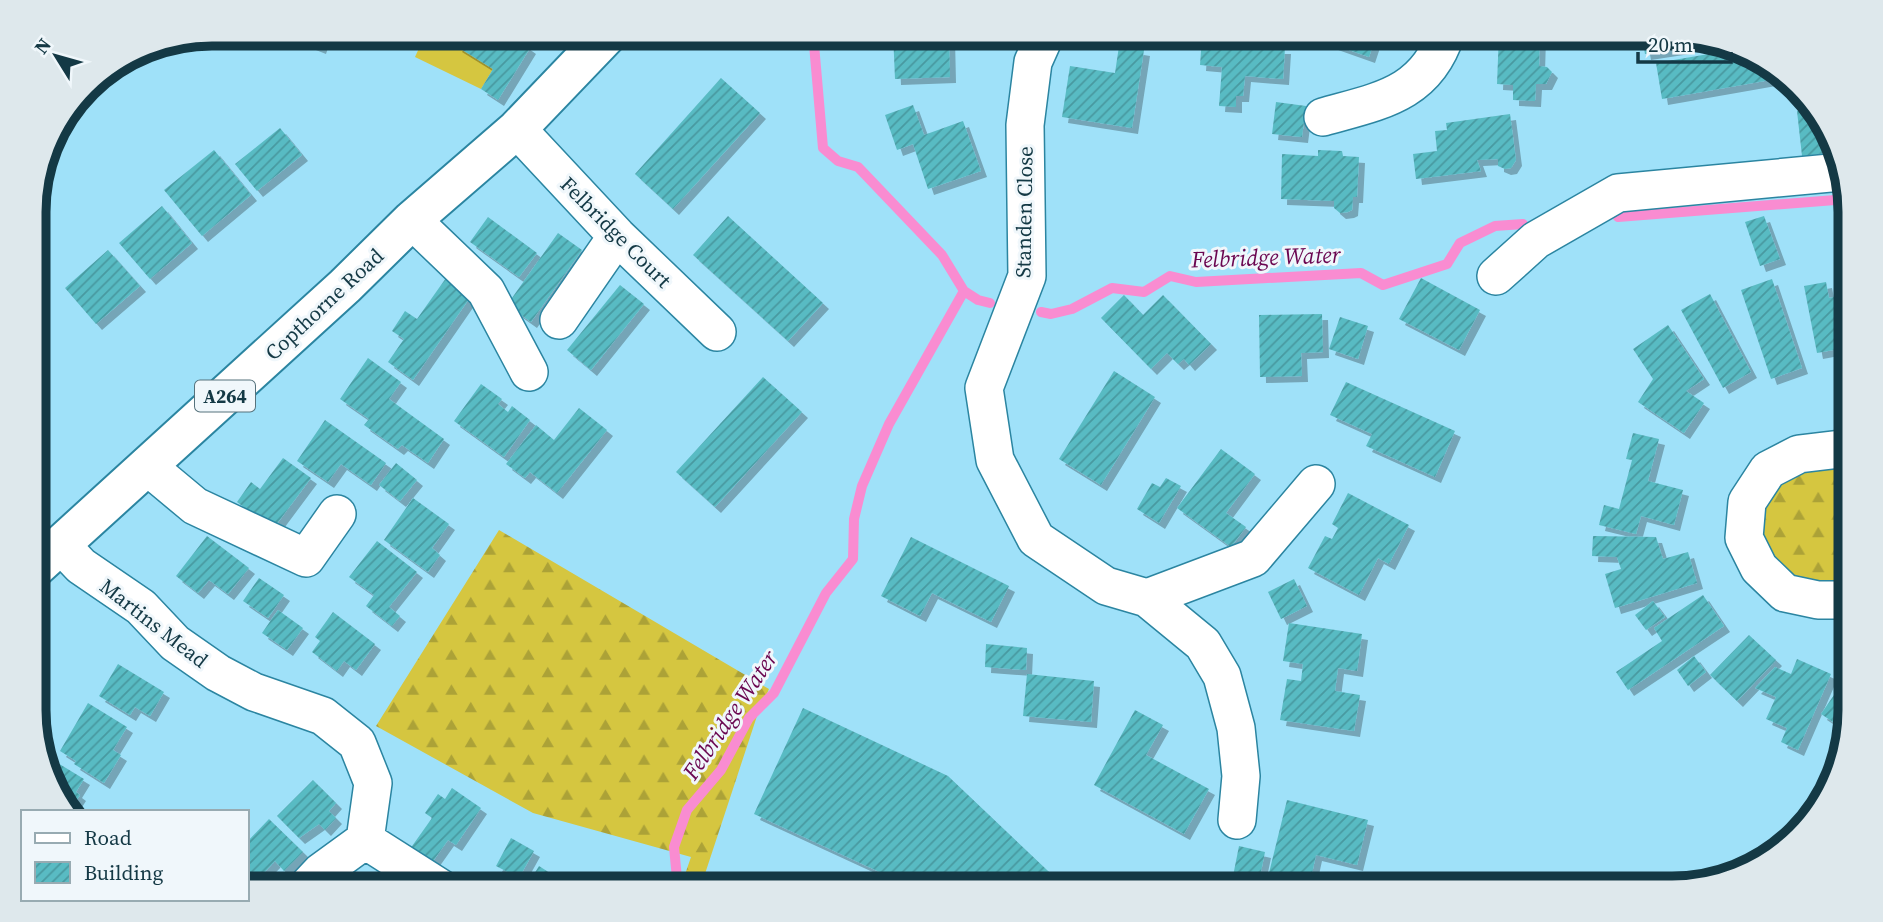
<svg xmlns="http://www.w3.org/2000/svg" width="1883" height="922" font-family="'Source Serif 4',serif">
	<defs>
		<pattern id="forest-firs" width="22" height="20" patternUnits="userSpaceOnUse" patternTransform="scale(1.75)"><rect width="22" height="20" fill="#d5c640"/><path d="M5 1l3.5 6h-7zM16 11l3.5 6h-7z" fill="#aca237"/></pattern>
		<pattern id="building-hatch" width="6" height="6" patternUnits="userSpaceOnUse" patternTransform="scale(1.75)"><rect width="6" height="6" fill="#59bbc3"/><path d="M-1 1l2-2M0 6l6-6M5 7l2-2" fill="none" stroke="#4899a0"/></pattern>
		<filter id="shadow"><feDropShadow dx="6" dy="6" stdDeviation="0" flood-color="#0004"/></filter>
	</defs>
	<rect width="100%" height="100%" fill="#9fe1f9"/>
	<!-- forest -->
	<path fill="url(#forest-firs)" d="M1849,461V589H1812L1761,554L1759,508L1774,482L1799,466Z
		M499,530L769,689L757,716L700,889H680L691,857L533,813L376,726Z"/>
	<!-- green -->
	<path fill="#d5c640" d="M426,33H464L456,46L493,69L481,89L415,57Z"/>
	<g fill="none" stroke-linecap="round" stroke-linejoin="round">
		<!-- stream -->
		<path stroke="#f98cd1" stroke-width="10" d="M813,33L823,148L838,161L858,167L942,255L964,291
			M1618,217L1848,199
			M1041,312L1051,314L1072,309L1112,288L1144,292L1170,276L1196,282L1361,273L1383,285L1447,264L1460,243L1495,226L1523,224
			M678,889L674,847L687,810L721,770L749,718L774,693L826,593L853,559L854,519L862,486L889,424L964,291L978,300L990,303"/>
	</g>
	<!-- building -->
	<path fill="url(#building-hatch)" filter="url(#shadow)" d="M282,33H325L320,48Z
		M464,33H509L530,48L498,100L481,89L493,69L456,46Z
		M893,33H949L950,77L895,79Z
		M1253,33H1276L1275,48H1285L1283,79L1245,76L1243,96H1236V107L1219,106L1222,67L1200,65L1202,37L1252,41Z
		M1301,33H1377L1369,57Z
		M1499,33H1540L1539,66L1547,67L1552,72L1546,84H1536L1535,101L1513,100V85L1497,84Z
		M1641,33L1681,36L1684,48L1645,54Z
		M1119,46L1144,50L1132,128L1062,117L1070,66L1115,73Z
		M1738,49L1750,51L1782,78L1662,99L1656,63Z
		M721,78L760,113L673,209L635,174Z
		M1276,102L1306,106L1302,137L1272,134Z
		M913,105L924,135L963,121L981,171L928,189L913,144L897,150L885,115Z
		M1815,108L1833,152L1802,156L1797,111Z
		M1510,114L1516,160L1511,168L1505,169L1498,166V159L1477,160L1481,171L1416,179L1413,154L1437,151L1435,131L1447,130L1446,123Z
		M280,128L302,155L257,191L235,164Z
		M214,150L251,195L202,236L164,190Z
		M1318,150L1342,151L1343,156L1359,157L1357,197H1353L1352,210L1348,212L1340,213L1334,208V201L1281,199L1282,154L1318,156Z
		M162,206L192,243L150,279L119,243Z
		M728,216L823,303L788,341L693,255Z
		M1764,216L1780,259L1760,266L1745,222Z
		M488,217L537,253L519,277L470,242Z
		M558,233L582,250L531,322L507,305Z
		M108,250L140,286L96,324L65,288Z
		M446,278L471,296L413,380L388,362L404,339L392,331L405,311L417,319Z
		M1421,278L1480,310L1459,350L1399,319Z
		M1772,279L1802,368L1771,379L1741,290Z
		M1826,282L1829,298L1845,295L1849,347L1817,353L1804,286Z
		M620,285L644,304L591,370L567,350Z
		M1710,294L1751,372L1723,388L1681,310Z
		M1124,295L1143,315L1163,295L1211,344L1189,365L1184,359L1178,364L1167,353L1151,369L1101,318Z
		M1322,314L1323,352L1301,353L1302,376L1260,377L1259,315Z
		M1340,317L1368,326L1358,359L1329,349Z
		M1668,325L1704,379L1686,391L1704,403L1684,433L1638,402L1653,379L1633,349Z
		M368,358L401,382L389,399L444,439L428,463L402,445L398,449L364,425L369,419L340,399Z
		M1114,371L1155,397L1101,485L1059,459Z
		M763,377L802,412L715,507L676,472Z
		M1346,382L1455,431L1435,477L1366,446L1372,434L1330,415Z
		M481,384L502,399L498,404L508,412L512,406L530,420L504,457L454,421Z
		M579,408L607,430L557,493L530,472L525,478L506,464L536,425L554,440Z
		M325,420L386,463L371,485L341,464L328,482L297,461Z
		M1633,433L1659,439L1648,481L1683,490L1674,525L1641,516L1636,534L1599,525L1604,505L1619,509L1632,460L1626,459Z
		M1221,449L1255,474L1226,513L1246,527L1231,547L1177,508Z
		M283,458L311,478L273,529L237,502L251,482L260,489Z
		M396,463L417,480L400,501L379,485Z
		M1166,478L1181,486L1159,523L1137,509L1152,483L1160,487Z
		M1348,493L1409,525L1389,564L1378,558L1359,595L1308,568L1325,536L1332,539L1338,528L1332,524Z
		M413,498L449,524L432,548L440,555L428,572L384,540Z
		M207,536L249,568L228,594L209,580L198,593L176,576Z
		M1593,536L1656,537L1663,559L1688,552L1697,583L1615,608L1605,574L1621,569L1617,557L1592,556Z
		M911,537L1009,586L991,622L932,593L920,616L881,596Z
		M377,541L417,572L389,607L400,616L392,626L366,606L374,595L349,577Z
		M259,578L284,595L268,618L243,601Z
		M1294,579L1307,606L1281,619L1268,592Z
		M1703,595L1724,626L1628,690L1616,672L1662,641L1654,628Z
		M1653,601L1665,617L1646,630L1635,615Z
		M278,610L303,628L287,650L262,633Z
		M333,612L375,644L356,670L344,661L337,671L312,652L320,641L315,637Z
		M1289,623L1362,634L1357,671L1338,668L1335,691L1360,695L1354,731L1280,720L1287,679L1301,681L1303,664L1283,661Z
		M1749,635L1776,660L1737,701L1710,675Z
		M986,644L1027,648L1026,670L985,667Z
		M1694,656L1706,672L1688,686L1677,670Z
		M1797,659L1831,674L1798,750L1781,742L1787,728L1766,719L1776,697L1755,688L1775,667L1791,674Z
		M118,664L164,692L150,716L135,707L130,715L99,696Z
		M1027,674L1094,681L1091,722L1023,716Z
		M1836,692L1850,702L1845,730L1821,714Z
		M88,703L127,727L113,750L121,755L104,783L74,764L76,761L60,751Z
		M803,708L948,776L1067,889H900L884,874L754,814Z
		M1135,710L1163,725L1146,755L1209,789L1184,834L1094,785Z
		M43,754L84,779L76,792L80,795L69,812Z
		M313,780L336,803L329,811L336,818L325,830L319,824L299,838L277,816Z
		M452,788L481,808L456,845L448,840L431,864L410,849L432,818L425,813L438,794L445,799Z
		M1287,800L1368,820L1357,865L1316,855L1309,887L1268,877Z
		M269,819L303,852L284,871L275,861L255,882L262,889H247V842Z
		M511,838L534,851L519,878L496,866Z
		M1239,846L1265,852L1259,881L1233,876Z
		M539,866L575,889H525Z
		M343,880L354,887L359,880L372,889H337Z"/>
	<g fill="none" stroke-linecap="round" stroke-linejoin="round">
		<!-- minor casing -->
		<g stroke="#2b85a1" stroke-width="40">
			<path id="minor" d="M1046,33L1033,62L1025,125L1027,276L984,388L995,460L1036,539L1106,586L1147,598L1203,644L1222,676L1236,728L1241,776L1237,820
				M1323,117C1379,101 1426,95 1446,33
				M517,129L617,236L717,332
				M412,220L486,291L529,372
				M1496,276L1536,240L1618,193L1841,172
				M559,320L617,236
				M1849,448L1799,454L1768,470L1747,502L1744,538L1759,568L1785,593L1818,600H1849
				M147,466L195,506L306,558L337,514
				M61,545L81,566L141,607L175,643L218,673L254,692L323,716L357,743L373,783L365,840L321,872L305,889
				M1147,598L1253,558L1316,484
				M365,840L442,889"/>
		</g>
		<!-- highway casing -->
		<g stroke="#2b85a1" stroke-width="42">
			<path id="highway" d="M34,569L345,286L412,220L517,129L609,33"/>
		</g>
		<!-- minor -->
		<use href="#minor" stroke="#fff" stroke-width="37"/>
		<!-- highway -->
		<use href="#highway" stroke="#fff" stroke-width="38"/>
	</g>
	<g text-anchor="middle" dominant-baseline="central" stroke-width="6" stroke-linejoin="round" paint-order="stroke">
		<!-- shield labels -->
		<rect fill="#f0f7fb" stroke="#56727c" stroke-width="2" x="195" y="380.5" width="60" height="31" rx="5"/>
		<g font-size="19" font-weight="bold" fill="#143945">
			<text x="225" y="396">A264</text>
		</g>
		<!-- street labels -->
		<g font-size="21" fill="#143945" stroke="#f0f7fb">
			<text transform="translate(1024 212) rotate(-89)">Standen Close</text>
			<text transform="translate(616 232) rotate(45)">Felbridge Court</text>
			<text transform="translate(324 304) rotate(-43)">Copthorne Road</text>
			<text transform="translate(154 623) rotate(38)">Martins Mead</text>
		</g>
		<!-- water labels -->
		<g font-size="23" font-style="italic" fill="#6a0650" stroke="#f0f7fb">
			<text transform="translate(1266 257) rotate(-2)">Felbridge Water</text>
			<text transform="translate(730 715) rotate(-56)">Felbridge Water</text>
		</g>
	</g>
	<!-- crop -->
	<path d="M0 0H1883V922H0ZM212 46H1672A166 166 0 0 1 1838 212V710A166 166 0 0 1 1672 876H212A166 166 0 0 1 46 710V212A166 166 0 0 1 212 46Z" fill="#dee8ec" fill-rule="evenodd"/>
	<path fill="none" stroke="#143945" stroke-width="9" d="M212 46H1672A166 166 0 0 1 1838 212V710A166 166 0 0 1 1672 876H212A166 166 0 0 1 46 710V212A166 166 0 0 1 212 46Z"/>
	<!-- legend -->
	<rect x="21" y="810" width="228" height="91" fill="#f0f7fb" stroke="#98abb2" stroke-width="2"/>
	<rect x="35" y="833" width="35" height="10" fill="#ffffff" stroke="#98abb2" stroke-width="2"/>
	<text x="84" y="845" font-size="21" fill="#143945">Road</text>
	<rect x="35" y="862" width="35" height="21" fill="url(#building-hatch)" stroke="#98abb2" stroke-width="2"/>
	<text x="84" y="880" font-size="21" fill="#143945">Building</text>
	<!-- north arrow -->
	<g transform="translate(56 56) rotate(307)" stroke="#f0f7fb" stroke-width="5" paint-order="stroke">
	<path d="M0-5L12 26L0 18L-12 26Z" fill="#143945"/>
	<text y="-10" font-size="19" font-weight="bold" text-anchor="middle" fill="#143945">N</text>
	</g>
	<!-- scale -->
	<path d="M1638 52v10h93v-10" fill="none" stroke="#143945" stroke-width="3.5"/>
	<text x="1648" y="52" font-size="21" fill="#143945" stroke="#f0f7fb" stroke-width="5" paint-order="stroke">20 m</text>
</svg>
